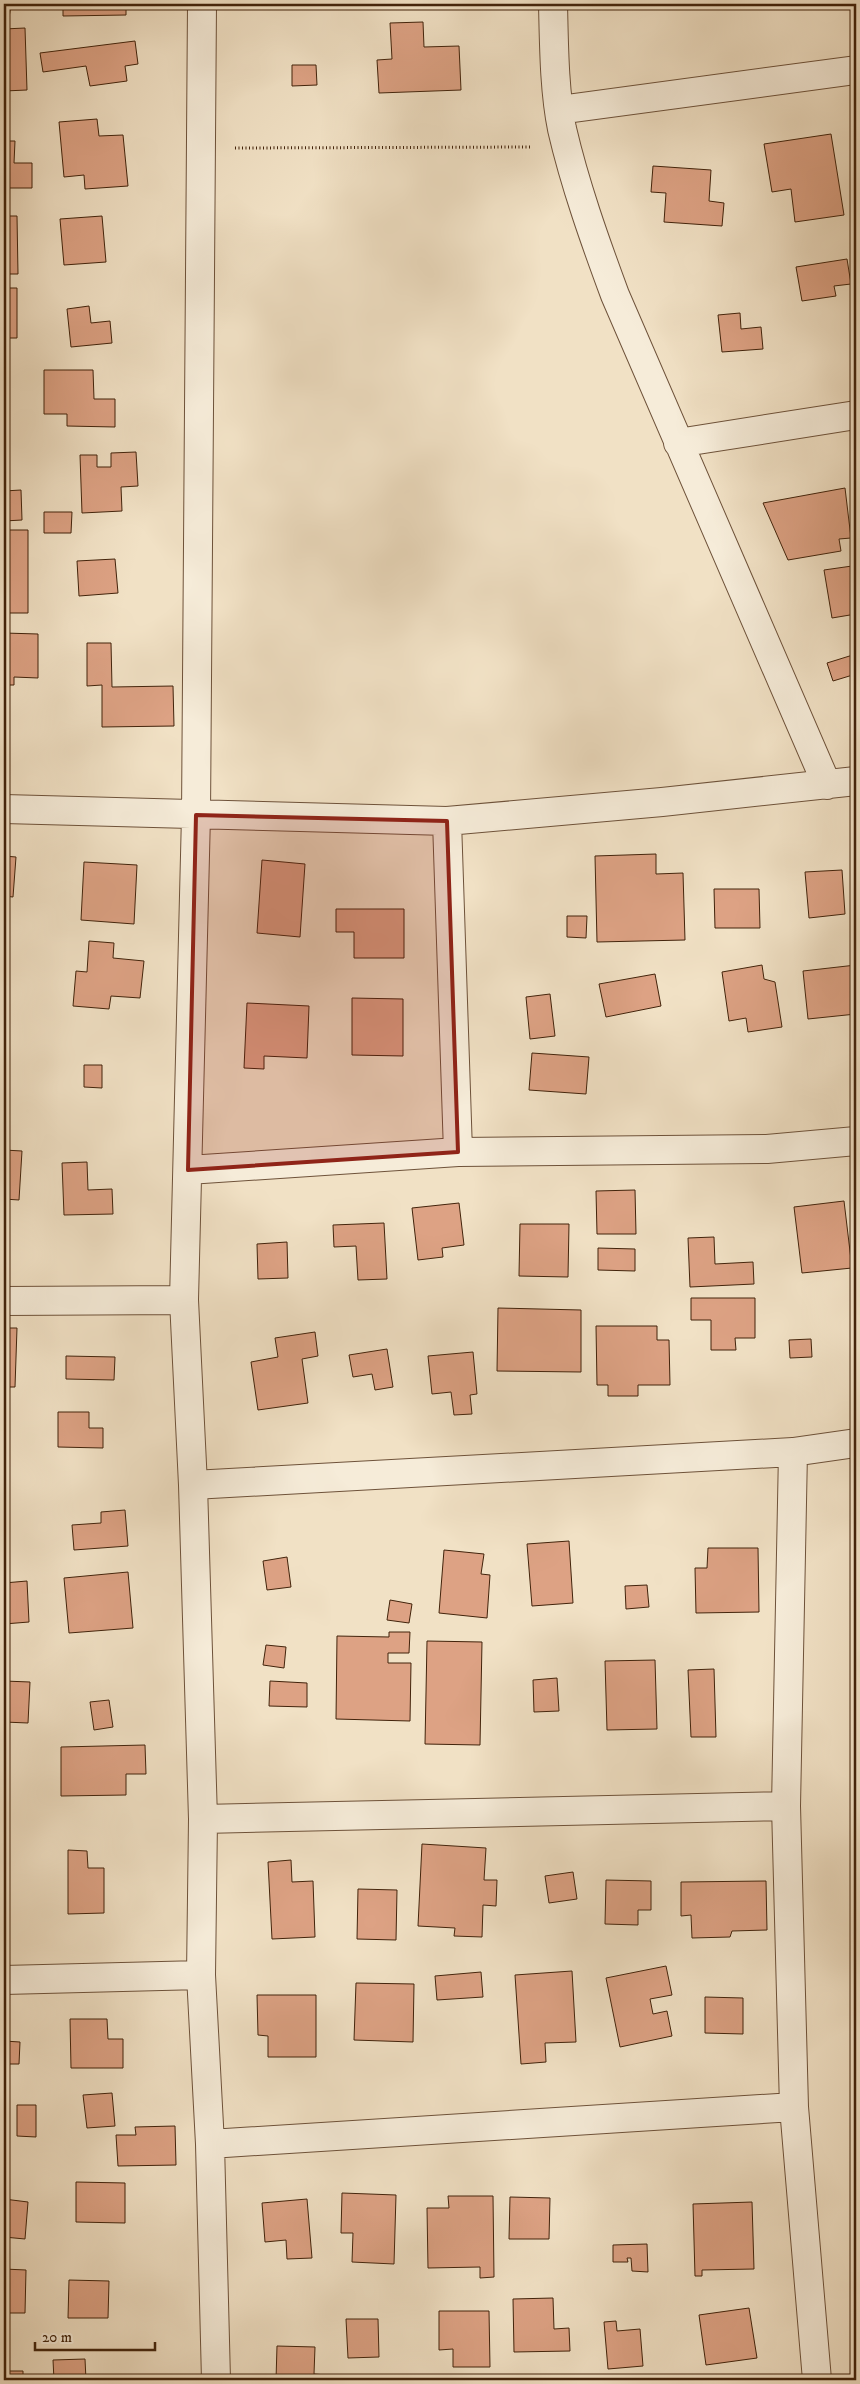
<svg xmlns="http://www.w3.org/2000/svg" width="860" height="2384" font-family="'IM FELL DW Pica',serif">
	<rect width="100%" height="100%" fill="#f1e1c5"/>
	<filter id="stains"><feTurbulence type="fractalNoise" baseFrequency=".004" numOctaves="4"/><feColorMatrix values="0 0 0 0 .2 0 0 0 0 .09 0 0 0 0 .02 0 0 0 .5 -.17"/></filter>
	<radialGradient id="worn" r=".72"><stop offset=".6" stop-color="#630" stop-opacity="0"/><stop offset="1" stop-color="#630" stop-opacity=".3"/></radialGradient>
	<!-- building -->
	<path fill="#dda284" stroke="#42230b" d="M4,4H11L9,18L4,17Z
		M63,4H126V15L63,16Z
		M423,22L424,47L459,46L461,90L379,93L377,60L392,59L390,23Z
		M25,28L27,90L4,91V29Z
		M135,41L138,64L125,66L127,81L90,86L86,66L43,72L40,53Z
		M292,65H316L317,85L292,86Z
		M97,119L99,136L123,135L128,186L85,189L84,175L64,177L59,122Z
		M831,134L844,215L795,222L791,189L772,192L764,144Z
		M4,141H15L14,163H32V188H4Z
		M653,166L711,170L709,201L724,203L722,226L664,222L666,193L651,192Z
		M4,216H17L18,274H4Z
		M102,216L106,262L64,265L60,219Z
		M847,259L851,284L834,286L836,296L802,301L796,267Z
		M4,288H17V338H4Z
		M89,306L91,323L110,321L112,343L71,347L67,309Z
		M740,313L741,329L761,327L763,349L722,352L718,315Z
		M44,370H93L94,399H115V427L67,426V414H44Z
		M136,452L138,486L121,487L122,511L82,513L80,455H97V467H111V453Z
		M845,488L851,538L839,539L841,551L788,560L763,503Z
		M21,490L22,520L4,521V491Z
		M44,512H72L71,533H44Z
		M4,530H28V613H4Z
		M115,559L118,593L79,596L77,561Z
		M852,566L854,577H856V614L832,618L824,570Z
		M4,633L38,634V678L14,677V685H4Z
		M87,643H111L112,687L173,686L174,726L102,727V685L87,686Z
		M856,654V674L833,681L827,663Z
		M656,854V874L683,873L685,940L597,942L595,856Z
		M4,856L16,857L13,897L4,896Z
		M262,860L305,864L300,937L257,933Z
		M84,862L137,865L134,924L81,920Z
		M842,870L845,914L809,918L805,872Z
		M714,889H759L760,928H715Z
		M336,909H404V958H354V932H336Z
		M567,916H587L586,938L567,937Z
		M89,941L114,943L113,958L144,961L140,998L111,996L109,1009L73,1006L76,971L87,972Z
		M762,965L764,979L775,982L782,1027L748,1032L746,1018L729,1021L722,972Z
		M856,965V1014L808,1019L803,971Z
		M655,974L661,1006L606,1017L599,984Z
		M550,994L555,1036L530,1039L526,997Z
		M352,998L403,999V1056L352,1055Z
		M247,1003L309,1006L307,1058L264,1056V1069L244,1068Z
		M532,1053L589,1057L586,1094L529,1090Z
		M84,1065H102V1088L84,1087Z
		M4,1150L22,1151L19,1200L4,1199Z
		M87,1162L88,1190L112,1189L113,1214L64,1215L62,1163Z
		M635,1190L636,1234H597L596,1191Z
		M844,1201L852,1268L802,1273L794,1207Z
		M459,1203L464,1245L442,1248L443,1257L418,1260L412,1208Z
		M384,1223L387,1279L358,1280L356,1246L334,1247L333,1225Z
		M520,1224H569L568,1277L519,1276Z
		M714,1237L715,1264L753,1262L754,1284L690,1287L688,1238Z
		M287,1242L288,1278L258,1279L257,1244Z
		M598,1248L635,1249V1271L598,1270Z
		M691,1298H755V1338H735L736,1350H711V1320H691Z
		M498,1308L581,1310V1372L497,1371Z
		M596,1326H657V1340H669L670,1385H638V1396H608V1385H597Z
		M4,1328H17L15,1387H4Z
		M315,1332L318,1356L302,1359L308,1403L258,1410L251,1362L278,1357L275,1338Z
		M811,1339L812,1357L790,1358L789,1340Z
		M387,1349L393,1387L375,1390L372,1374L353,1377L349,1355Z
		M473,1352L477,1394L470,1395L472,1414L454,1415L451,1392L432,1394L428,1356Z
		M66,1356L115,1357L114,1380L66,1379Z
		M58,1412H89V1428H103V1448L58,1447Z
		M125,1510L128,1546L74,1550L72,1525L101,1523V1512Z
		M569,1541L573,1603L532,1606L527,1544Z
		M708,1548H758L759,1612L696,1613L695,1568H707Z
		M444,1550L484,1554L481,1574L490,1575L487,1618L439,1613Z
		M287,1557L291,1587L267,1590L263,1561Z
		M128,1572L133,1628L69,1633L64,1578Z
		M27,1581L29,1622L4,1624V1583Z
		M647,1585L649,1607L626,1609L625,1586Z
		M390,1600L412,1604L409,1623L387,1620Z
		M389,1632H410L409,1653H388V1663H411L410,1721L336,1719L337,1636L389,1637Z
		M427,1641L482,1642L480,1745L425,1744Z
		M266,1645L286,1647L284,1668L263,1665Z
		M655,1660L657,1729L607,1730L605,1661Z
		M714,1669L716,1737H691L688,1670Z
		M557,1678L559,1711L534,1712L533,1680Z
		M4,1681L30,1682L28,1723L4,1722Z
		M270,1681L307,1683V1707L269,1706Z
		M109,1700L113,1727L94,1730L90,1702Z
		M145,1745L146,1774H126V1795L61,1796V1747Z
		M422,1844L486,1848L484,1880H497L496,1906L483,1905L482,1937L454,1936L455,1928L418,1926Z
		M68,1850L87,1851L88,1868H104V1913L68,1914Z
		M291,1860L292,1882L313,1881L315,1937L272,1939L268,1862Z
		M573,1872L577,1899L549,1903L545,1876Z
		M606,1880L651,1881V1910H638V1925L605,1924Z
		M766,1881L767,1930L732,1931L730,1937L692,1938L691,1915L681,1916V1882Z
		M358,1889L397,1890L396,1940L357,1939Z
		M666,1966L672,1995L650,1999L653,2014L667,2011L672,2036L620,2047L606,1978Z
		M572,1971L576,2042L545,2043L546,2062L521,2064L515,1975Z
		M481,1972L483,1997L437,2000L435,1976Z
		M356,1983L414,1984L413,2042L354,2040Z
		M257,1995H316V2057H268V2036L258,2035Z
		M705,1997L743,1998V2034L705,2033Z
		M70,2019H107L108,2039H123V2068H71Z
		M4,2041L20,2042L19,2064H4Z
		M112,2093L115,2126L87,2128L83,2095Z
		M17,2105H36V2137L17,2136Z
		M175,2126L176,2165L118,2166L116,2135H136L135,2127Z
		M76,2182L125,2183V2223L76,2222Z
		M342,2193L396,2195L394,2264L352,2262L353,2233H341Z
		M448,2196H493L494,2277L480,2278V2267L428,2268L427,2208H449Z
		M510,2197L550,2198L549,2239H509Z
		M4,2199L28,2202L25,2239L4,2237Z
		M307,2199L312,2258L287,2259L286,2240L265,2242L262,2203Z
		M752,2202L754,2269L702,2270V2276H695L693,2204Z
		M647,2244L648,2272L632,2271L631,2258H627L628,2262H613V2245Z
		M4,2269L26,2270L25,2313H4Z
		M69,2280L109,2281L108,2318H68Z
		M553,2298L554,2329L569,2328L570,2351L514,2352L513,2299Z
		M749,2308L757,2358L706,2365L699,2315Z
		M439,2311H489L490,2367H453V2349L439,2350Z
		M346,2319H378L379,2357L348,2358Z
		M616,2321L617,2331L640,2329L643,2366L608,2369L604,2322Z
		M277,2346L315,2347L314,2374L327,2375V2380H276Z
		M85,2359L86,2380H54L53,2360Z
		M4,2371H23V2380H4Z"/>
	<g fill="none" stroke-linecap="round" stroke-linejoin="round">
		<!-- minor casing -->
		<g stroke="#6e523a" stroke-width="30">
			<path id="minor" d="M202,4L196,815L184,1300L193,1485L203,1819L201,1975L210,2144L216,2380
				M553,4C554,43 554,90 562,129C575,185 595,241 615,295L827,785
				M559,110L856,70
				M678,443L856,415
				M4,809L447,821L662,802L856,781
				M447,821L458,1152
				M188,1170L458,1152L767,1149L856,1141
				M4,1301L184,1300
				M793,1452L786,1806L794,2107L817,2380
				M193,1485L793,1452L856,1443
				M203,1819L786,1806
				M4,1980L201,1975
				M210,2144L794,2107"/>
		</g>
		<!-- path -->
		<path stroke="#42230b" stroke-width="3" stroke-dasharray="1 2.5" stroke-linecap="butt" d="M235,148L532,147"/>
		<!-- minor -->
		<use href="#minor" stroke="#f6ecd9" stroke-width="28"/>
	</g>
	<!-- marked area -->
	<path fill="#8f2418" fill-opacity="0.2" stroke="#8f2418" stroke-width="4" stroke-linejoin="round" d="M196,815L447,821L458,1152L188,1170Z"/>
	<!-- margin -->
	<rect width="860" height="2384" fill="none" stroke="#f1e1c5" stroke-width="20"/>
	<rect x="5" y="5" width="850" height="2374" fill="none" stroke="#42230b" stroke-width="2.5"/>
	<rect x="10" y="10" width="840" height="2364" fill="none" stroke="#42230b"/>
	<!-- scale -->
	<path d="M35 2342v8h120v-8" fill="none" stroke="#42230b" stroke-width="2.5"/>
	<text x="42" y="2342" font-size="15" fill="#42230b" stroke="#f6ecd9" stroke-width="4" paint-order="stroke">20 m</text>
	<rect width="100%" height="100%" filter="url(#stains)"/>
	<rect width="100%" height="100%" fill="url(#worn)"/>
</svg>
